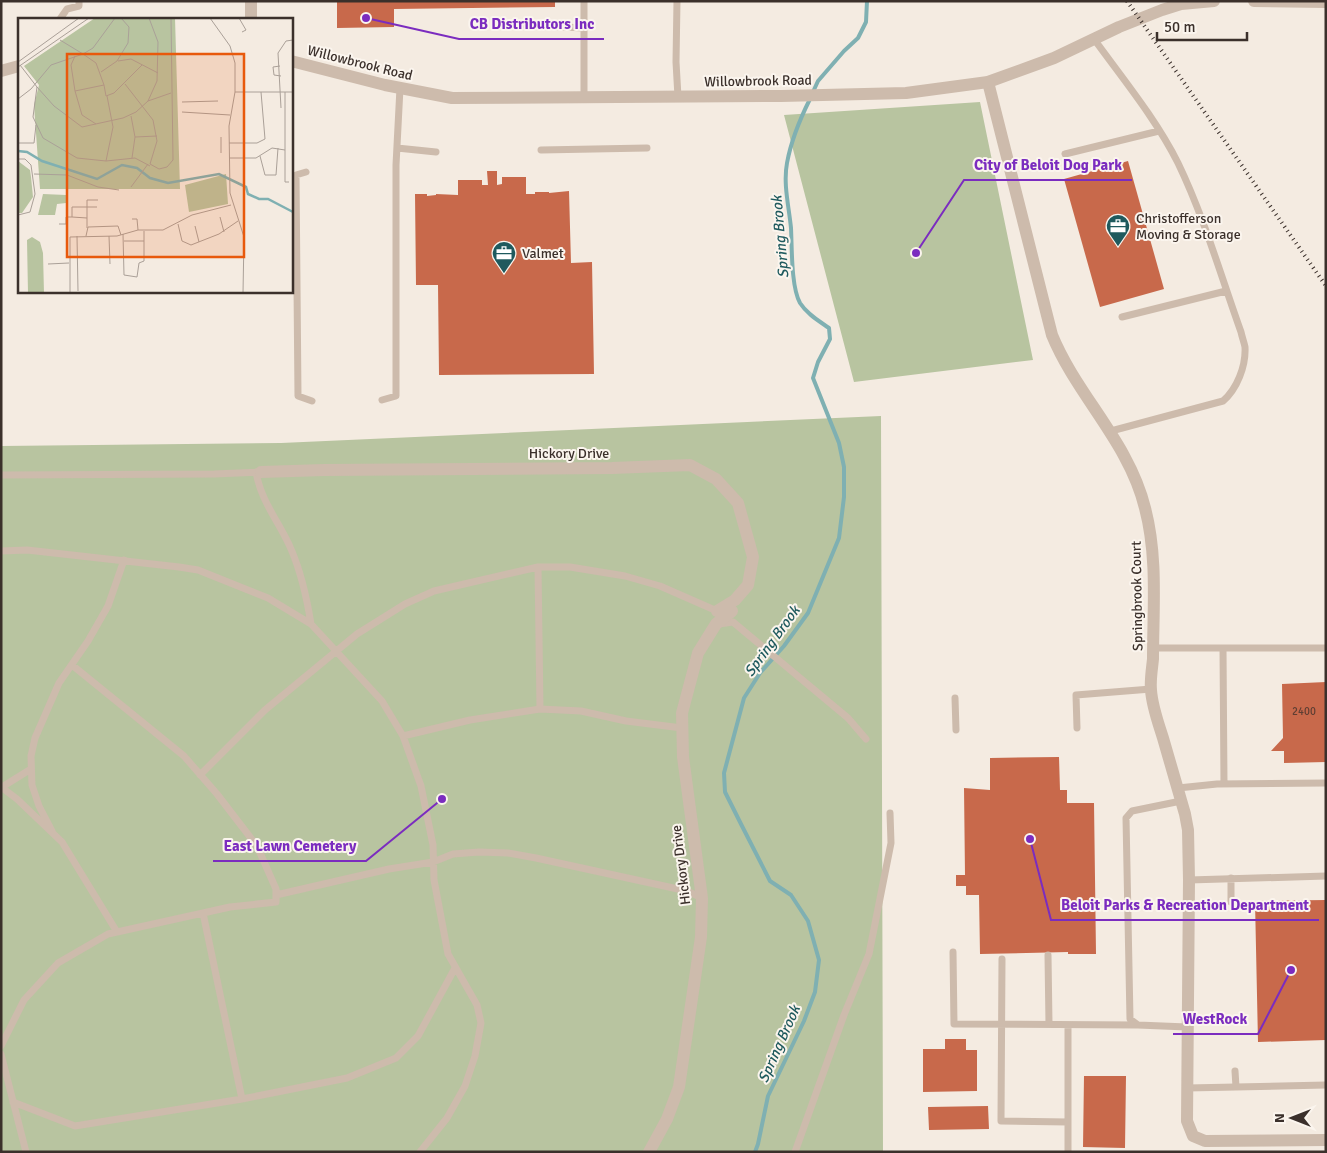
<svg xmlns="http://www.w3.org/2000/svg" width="1327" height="1153" font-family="Signika,sans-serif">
	<rect width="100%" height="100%" fill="#f4ebe1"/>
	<!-- green -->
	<path fill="#b8c4a0" d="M980,102L1033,360L854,382L784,115Z
		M881,416L883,1152H1V446L281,443Z"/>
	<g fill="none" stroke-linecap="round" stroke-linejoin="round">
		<!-- stream -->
		<path stroke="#7fb0b2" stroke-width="4" d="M813,92L818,81L844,51L858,38L866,22L867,1
			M755,1152L758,1144L768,1096L804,1021L815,992L819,960L808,921L791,895L770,881L742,826L725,792L724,773L744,698L760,673L784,646L808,613L839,538L844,497V467L839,443L813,378L818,362L830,339L829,328C819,321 807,314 800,303C791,287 792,247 791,228C789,207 783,184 787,163C791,141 800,119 810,99"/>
	</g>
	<!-- building -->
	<path fill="#c8694b" d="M337,1H555V7L394,9V27L337,28Z
		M1128,161L1164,289L1100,307L1064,179Z
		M487,171H497V185L502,184V177H526V194H535V192H549V193L569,191L571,263L592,262L594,374L439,375L438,285H416L415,194H427V196L436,195V194L458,195V180H482V185H488Z
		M1326,682V762L1284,763V751H1271L1283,738L1282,684Z
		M1059,757L1060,790H1067V803H1094L1096,954H1068V952L980,954L979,895H966V886H956V875H965L964,788L990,790V758Z
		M1326,900V1040L1258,1042L1255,901Z
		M945,1039H966V1050H977V1091L923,1092V1049H945Z
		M1084,1076H1126L1125,1148L1083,1147Z
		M988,1106L989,1129L929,1130L928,1107Z"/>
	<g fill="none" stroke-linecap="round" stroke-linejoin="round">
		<!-- service -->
		<path stroke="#cdbbac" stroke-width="7" d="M584,1V98
			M677,1L676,62L678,97
			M60,19L67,9L79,6V1
			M502,24L584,28
			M1094,39C1123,79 1156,119 1178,163C1204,217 1221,276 1241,332C1242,337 1244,342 1245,347C1246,366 1237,389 1223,401L1111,431
			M397,148L436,152
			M541,150L647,148
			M1065,154L1159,131
			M306,172L296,175L298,396L312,401
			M1122,317L1226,291
			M382,400L396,396V165L400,88
			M256,472C261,502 280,523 291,549C301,572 307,599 311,624
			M1,475L214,474L261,472
			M1,551L27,550L179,567L198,570L268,598L311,624L382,701L403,736L421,786L433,845L434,880L448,954L477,1005L481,1023L475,1056L465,1086L447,1118L420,1152
			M538,567L540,709
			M719,624L733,622L848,718L866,739
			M1153,648H1326
			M1223,648L1224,784
			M72,665L184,756L217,794L257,846L276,889V902L230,907L203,913
			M955,698L956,730
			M1077,728L1076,695L1151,689
			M403,736L470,720L540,709L581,711L626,721L682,728
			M200,775L265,710L357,634L405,604L434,591L538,567H570L625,576L660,586L717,611
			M1,787L17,799L62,842L117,932
			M2,787L31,769
			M1178,788L1217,784L1326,783
			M1181,801L1132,811L1126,818L1130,1019L1138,1025L1187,1027
			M52,831L39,806L32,785L31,756L35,738L59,683L88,641L108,606L124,560
			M1231,878V902
			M1189,880L1326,876
			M276,895L389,869L433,862L453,854L479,852L508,853L536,858L687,891L702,898
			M953,952L954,1024L1137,1025
			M1048,955L1049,1024
			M1002,959L1001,1121L1068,1122V1025
			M1,1046L24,1000L58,963L108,934L203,913L242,1099L75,1126L13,1102
			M1,1054L26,1152
			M1235,1071L1236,1087
			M1187,1088L1326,1085
			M242,1099L347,1078L396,1058L418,1036L455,968
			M795,1152L844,1015L869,954L891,843L890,813
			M1068,1152V1122"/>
		<!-- minor -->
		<path stroke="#cdbbac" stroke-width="12" d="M251,1V19
			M988,82L1052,335C1077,396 1129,442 1145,508C1158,557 1153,609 1153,659C1152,669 1150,680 1151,690C1152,706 1158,722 1163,738C1170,763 1178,789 1185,814L1188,830L1189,880L1187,1121L1193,1136L1205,1141L1326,1140
			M261,472L324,470L612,468L690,465L716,479L738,503L753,557L748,585L735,600L717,611
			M649,1152L667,1119L679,1087L701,937L702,898L683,757L682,713L698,653L716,624L732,611"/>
		<!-- tertiary -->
		<path stroke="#cdbbac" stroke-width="12" d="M1254,1L1326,2
			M291,61L385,85L452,98L781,96L906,93L988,82L1054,58L1119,27L1162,10L1181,4L1214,1
			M1,71L19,66"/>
		<!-- rail -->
		<path stroke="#3b302b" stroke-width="4" stroke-dasharray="1 4" stroke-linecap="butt" d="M1127,1L1326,286"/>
	</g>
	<!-- icons -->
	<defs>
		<g id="office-pin" transform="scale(1.25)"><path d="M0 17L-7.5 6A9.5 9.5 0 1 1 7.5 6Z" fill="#1f5a5e" stroke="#fbf5ee"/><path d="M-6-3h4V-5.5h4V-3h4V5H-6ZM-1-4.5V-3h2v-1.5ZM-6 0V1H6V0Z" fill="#fff"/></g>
	</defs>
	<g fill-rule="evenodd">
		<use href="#office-pin" x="1118" y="226"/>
		<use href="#office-pin" x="504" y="253"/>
	</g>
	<g text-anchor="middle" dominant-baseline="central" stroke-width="4" stroke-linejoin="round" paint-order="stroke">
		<!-- number labels -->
		<g font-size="11" fill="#5e3e33">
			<text x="1304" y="711">2400</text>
		</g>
		<!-- street labels -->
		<g font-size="14" fill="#3b302b" stroke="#fbf5ee">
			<text transform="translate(360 63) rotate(14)">Willowbrook Road</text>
			<text transform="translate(758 81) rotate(-1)">Willowbrook Road</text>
			<text x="569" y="453">Hickory Drive</text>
			<text transform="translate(1137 596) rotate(-91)">Springbrook Court</text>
			<text transform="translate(681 865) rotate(-97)">Hickory Drive</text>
		</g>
		<!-- poi labels -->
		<g font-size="14" fill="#3b302b" stroke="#fbf5ee" text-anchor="start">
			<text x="1136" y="218">Christofferson<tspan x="1136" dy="16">Moving &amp; Storage</tspan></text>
			<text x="522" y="253">Valmet</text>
		</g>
		<!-- water labels -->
		<g font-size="15" font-style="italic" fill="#1f5a5e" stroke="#fbf5ee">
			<text transform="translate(780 237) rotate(-95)">Spring Brook</text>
			<text transform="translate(772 641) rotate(-54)">Spring Brook</text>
			<text transform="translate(779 1044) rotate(-66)">Spring Brook</text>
		</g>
	</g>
	<!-- overview -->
	<g transform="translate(18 18)">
		<rect width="275" height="275" fill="#f4ebe1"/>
		<path d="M77,0H157L162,171H22L16,87L21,67L6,48ZM0,143L12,152L13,159L15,179L4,195H0ZM208,156L210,186L171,194L167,167ZM25,176L48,177V185L39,186L37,197H20ZM14,219L22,224L25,235L26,275H10L9,222Z" fill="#b8c4a0"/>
		<path fill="none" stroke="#7fb0b2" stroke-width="2.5" d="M0,133L9,134L24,143L79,161L104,147L119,150L132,160L150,165L201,156L228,169L230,176L241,181H250L275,194"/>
		<path fill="none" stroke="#aaa098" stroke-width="1" d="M192,0L212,28L217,45V74L211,108L212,175L226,219L225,275M221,0L228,12L224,14M65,36L75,30L97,0M57,38L53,47L57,73L86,67L78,45L65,36M100,43L113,41L140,55M0,44L61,0M2,47L19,69L15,99L25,120L59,140L88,143L117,140L132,148M262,48L255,49L256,57L263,58M0,49L71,0M83,54L99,43L110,25L111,9L103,0M107,66L135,102L139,123L132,146L141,151L149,149L155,142L153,0M86,67L88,78L96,75L124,47M19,69L36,88L64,109L105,100L118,94L130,83L139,63L140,24L131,0M57,73L64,97L78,106M217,74H275M267,74V164H271M0,81L13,71L33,47L65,36L42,22M130,83L153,75M164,84L200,83M263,90L260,35L268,23L275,22M164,94L212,97M113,98L117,119L114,140M117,119L139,118M203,119V135M0,125H16L18,107M211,125H239L247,121L243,74M242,138L247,157H258L260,130M211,140H238L254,130L267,132M0,141H7L13,147L17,176L12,194L0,197M88,143L95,109L89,78M16,156L49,157L80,169L101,172M113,169L130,146M202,199L206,214M69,200L54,199V189H79M114,201H119L120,212M41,206H48V199H54M160,206L164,223L173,227L201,216L220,203M177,208L181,224M69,210V182H80M105,216L106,257L119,259L121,245L126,243V213M59,218L60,273M68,218L70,209L100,208L103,217M91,218L92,246M106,223H126M30,246L51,245M52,275V219L99,218L120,212H145L174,197L213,187"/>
		<path fill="#e8590c" fill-opacity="0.15" stroke="#e8590c" stroke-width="2.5" d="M49,36H226V239H49Z"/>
		<rect width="275" height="275" fill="none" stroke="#3b302b" stroke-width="2.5"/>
	</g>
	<!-- callouts -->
	<path fill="none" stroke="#7b2cbf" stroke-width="2" d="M366 18L459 39H604M916 253L964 180H1132M442 799L366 861H213M1030 839L1051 920H1319M1291 970L1258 1034H1173"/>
	<g fill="#7b2cbf" stroke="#fbf5ee" stroke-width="2">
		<circle cx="366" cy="18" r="5"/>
		<circle cx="916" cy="253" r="5"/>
		<circle cx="442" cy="799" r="5"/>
		<circle cx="1030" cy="839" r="5"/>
		<circle cx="1291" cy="970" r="5"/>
	</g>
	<g font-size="15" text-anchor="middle" font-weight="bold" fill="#7b2cbf" stroke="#fbf5ee" stroke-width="4" stroke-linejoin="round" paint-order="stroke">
		<text x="532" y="29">CB Distributors Inc</text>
		<text x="1048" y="170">City of Beloit Dog Park</text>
		<text x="290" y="851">East Lawn Cemetery</text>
		<text x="1185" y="910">Beloit Parks &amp; Recreation Department</text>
		<text x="1215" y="1024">WestRock</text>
	</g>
	<!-- border -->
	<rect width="1327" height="1153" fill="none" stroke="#3b302b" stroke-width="5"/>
	<!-- north arrow -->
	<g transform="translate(1292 1118) rotate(270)" stroke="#fbf5ee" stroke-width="4" paint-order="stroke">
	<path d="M0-4L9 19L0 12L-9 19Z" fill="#3b302b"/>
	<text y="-8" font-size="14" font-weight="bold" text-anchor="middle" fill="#3b302b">N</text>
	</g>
	<!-- scale -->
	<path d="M1157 32v8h90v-8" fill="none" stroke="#3b302b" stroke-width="2.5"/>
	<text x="1164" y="32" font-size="15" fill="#3b302b" stroke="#fbf5ee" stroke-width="4" paint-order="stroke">50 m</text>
</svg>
